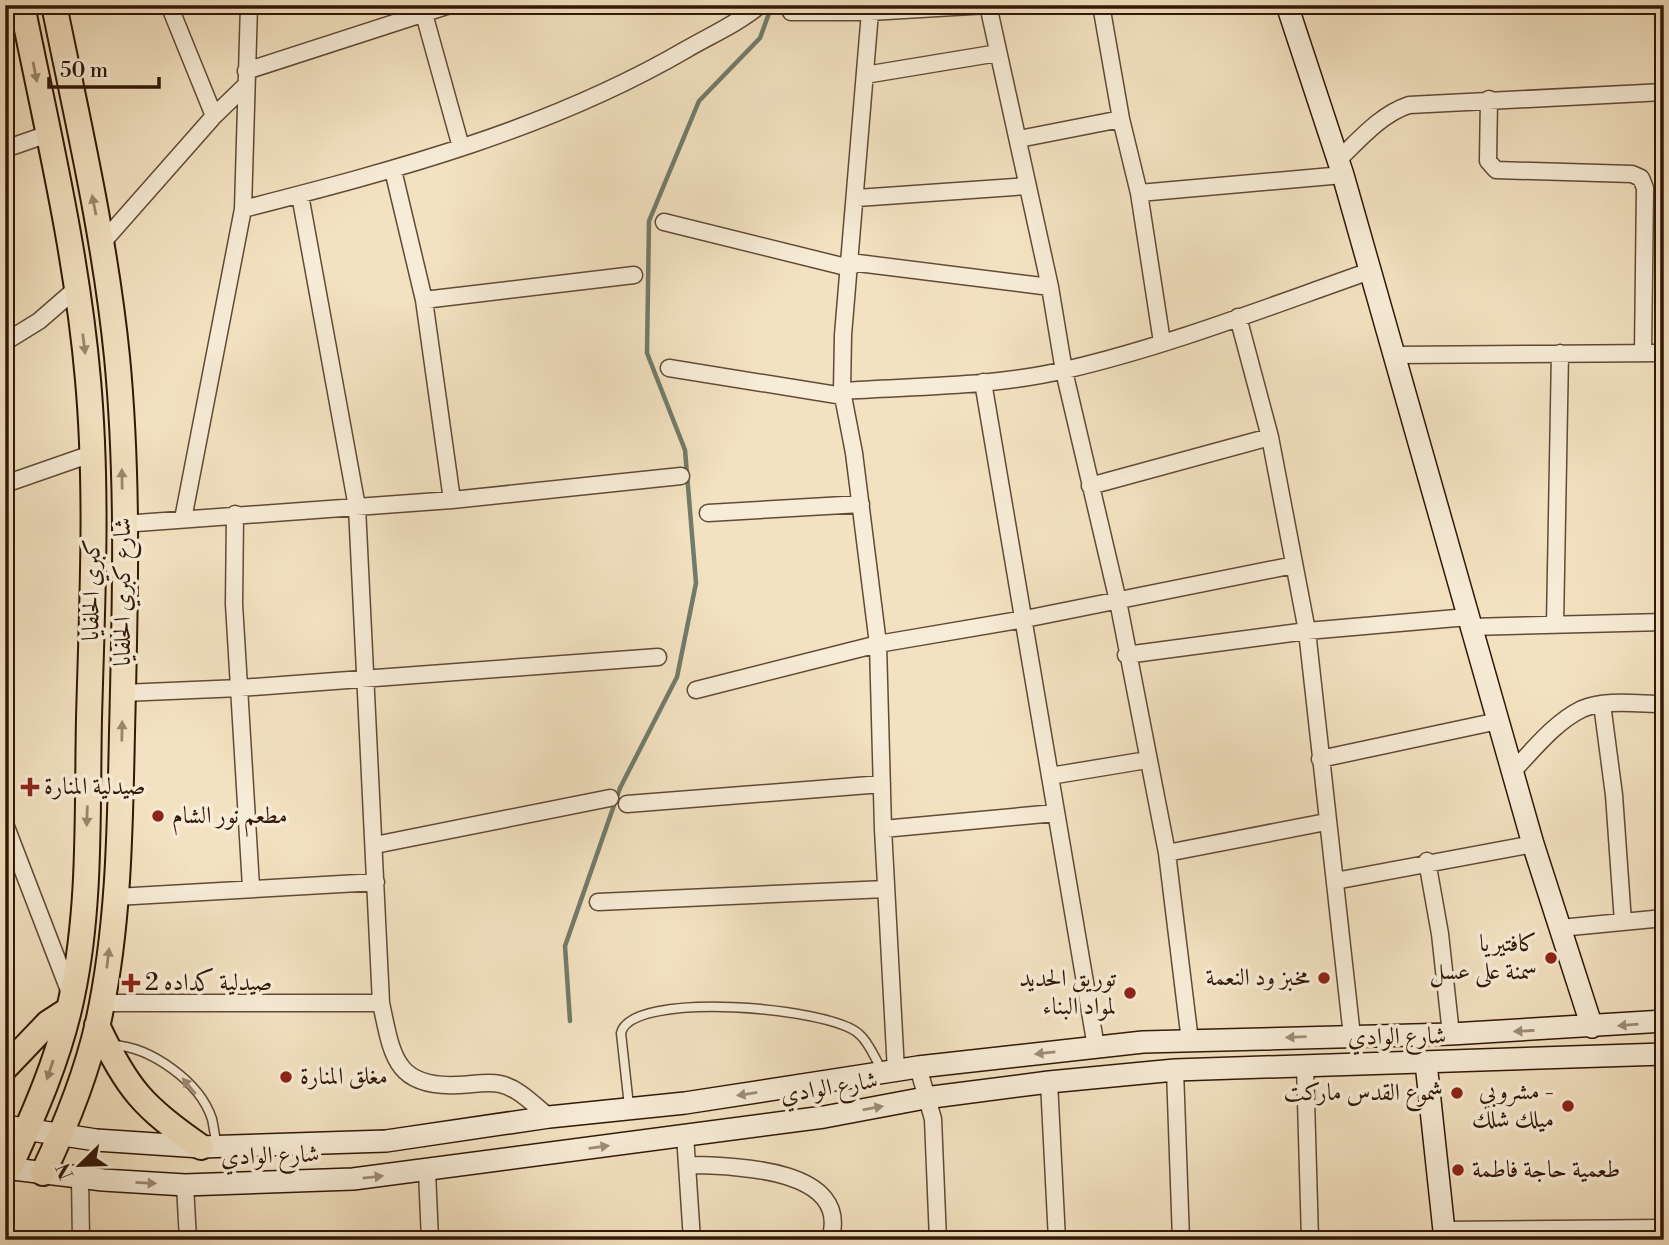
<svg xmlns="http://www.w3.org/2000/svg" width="1669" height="1245" font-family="'Libre Bodoni',Amiri,serif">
	<rect width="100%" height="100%" fill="#f3e2c1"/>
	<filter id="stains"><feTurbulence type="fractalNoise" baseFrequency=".00286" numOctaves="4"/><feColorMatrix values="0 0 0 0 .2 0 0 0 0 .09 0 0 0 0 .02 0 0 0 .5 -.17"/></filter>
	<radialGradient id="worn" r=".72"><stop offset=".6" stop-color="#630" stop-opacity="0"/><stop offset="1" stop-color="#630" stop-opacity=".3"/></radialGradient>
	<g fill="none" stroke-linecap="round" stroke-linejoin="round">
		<!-- stream -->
		<path stroke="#727b6b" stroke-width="4.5" d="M570,1021L565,946L620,788L677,677L696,583L685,450L647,353L649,221L699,101L760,38L772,5"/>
		<!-- lane casing -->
		<g stroke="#624a36" stroke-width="11">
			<path id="lane" d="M113,1045C151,1047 200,1082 212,1119C214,1128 215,1138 217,1146
				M629,1106L621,1033C631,990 830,1007 859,1034C869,1042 875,1059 882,1070"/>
		</g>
		<!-- street casing -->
		<g stroke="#624a36" stroke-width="19">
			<path id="street" d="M169,5L214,116
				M1101,5L1121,119L1139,193L1162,342
				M791,12H870L988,5L1050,287L1064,371L1118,601L1167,853L1190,1041
				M870,12L843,335L842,391L854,453L878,644L883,829L896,1071
				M424,14L461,147
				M246,71L450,5
				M865,75L998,53
				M1489,99L1488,161L1496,170L1632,174L1641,178L1645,188L1643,353
				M1019,139L1121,119
				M5,149L48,134
				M1338,160C1359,140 1381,114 1409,105L1664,92
				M393,170L424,300L452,500
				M1139,193L1343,175
				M300,195L357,507L381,1003C392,1054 394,1088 457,1085C470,1085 487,1081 500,1084C519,1088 535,1106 549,1117
				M857,198L1028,186
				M243,209C396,170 550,129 687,49C711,35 739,23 760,5
				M664,222L850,268
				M102,243L214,116L245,86
				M850,262L1050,287
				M424,300L634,275
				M1238,317L1270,437L1307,631L1352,1036
				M5,342L39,321L77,288
				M1395,355L1664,353
				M669,368L843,396
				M983,382L1096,1047
				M842,391C915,386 993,387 1065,370C1169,346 1270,306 1370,271
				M5,484L94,453
				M1090,486L1270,437
				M708,513L861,504
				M235,514L234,604L251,887
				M183,519L243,209L249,5
				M123,524L452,500L681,476
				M1555,625L1560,353
				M1470,627L1664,622
				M1126,655L1307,631L1468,617
				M696,690L878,644L1025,619L1294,565
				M123,693L240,688L658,657
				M1602,704L1614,795L1623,922
				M1320,759L1498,721
				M1513,771C1533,750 1555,722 1582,709C1605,699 1639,704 1664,704
				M1050,776L1147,760
				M627,804L882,784
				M5,824L70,993
				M883,829L1055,813
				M375,845L610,798
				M1167,853L1326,822
				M1427,861L1440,934L1451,1034
				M1335,881L1533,844
				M116,897L376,882
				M598,902L886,889
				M1560,928L1664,918
				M102,1003H381
				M1305,1065L1310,1240
				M918,1067L933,1119L938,1240
				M1175,1070L1181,1240
				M1049,1082L1057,1240
				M685,1135L692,1240
				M687,1165C729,1166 853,1166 830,1240
				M427,1172L430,1240
				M80,1178L81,1240
				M185,1185L188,1240
				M1445,1230L1664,1228"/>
		</g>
		<!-- secondary casing -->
		<g stroke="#321707" stroke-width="24">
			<path id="secondary" d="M1287,5L1343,175L1533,844L1592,1027
				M1426,1063L1445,1240
				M5,1126L96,1140L201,1147L386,1141L549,1117L685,1103L918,1067L1143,1042L1451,1034L1664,1021
				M5,1168L103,1180L185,1185L353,1179L824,1117L925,1098L1049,1082L1175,1070L1664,1054"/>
		</g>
		<!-- primary casing -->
		<g stroke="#321707" stroke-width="28">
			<path id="primary" d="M97,1025C127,1089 144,1108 201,1147
				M5,1068L48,1023L68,1010
				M9,1169C34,1114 60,1056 72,996C91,906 87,810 89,718C92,606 98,492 88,380C77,253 47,129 22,5
				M43,1173C66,1125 86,1076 98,1023C119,928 120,829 122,732C125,608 129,481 117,357C105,238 78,122 54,5"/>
		</g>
		<!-- lane -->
		<use href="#lane" stroke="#f7ecd7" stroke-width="8"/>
		<!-- street -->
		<use href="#street" stroke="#f7ecd7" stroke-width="16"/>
		<!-- secondary -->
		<use href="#secondary" stroke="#f7ecd7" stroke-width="21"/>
		<!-- primary -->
		<use href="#primary" stroke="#f3e2c1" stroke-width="24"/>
	</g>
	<!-- one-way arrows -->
	<defs><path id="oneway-solid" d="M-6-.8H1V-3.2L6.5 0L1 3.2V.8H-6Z" transform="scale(1.75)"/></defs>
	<g fill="#9c876d">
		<use href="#oneway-solid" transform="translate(35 72) rotate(79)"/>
		<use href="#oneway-solid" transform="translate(94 205) rotate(-101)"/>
		<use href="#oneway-solid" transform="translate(84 344) rotate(83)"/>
		<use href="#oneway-solid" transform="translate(122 479) rotate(-91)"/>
		<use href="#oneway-solid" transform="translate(122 731) rotate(-89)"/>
		<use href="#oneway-solid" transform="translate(87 816) rotate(92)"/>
		<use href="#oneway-solid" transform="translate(108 958) rotate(-83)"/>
		<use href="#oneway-solid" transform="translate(50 1070) rotate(108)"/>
	</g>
	<g fill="#9e8c79">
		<use href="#oneway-solid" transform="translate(1628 1025) rotate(175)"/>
		<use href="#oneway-solid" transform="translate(1524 1031) rotate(177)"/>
		<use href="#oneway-solid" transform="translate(1296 1037) rotate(178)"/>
		<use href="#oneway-solid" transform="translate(1045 1053) rotate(174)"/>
		<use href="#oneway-solid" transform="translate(189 1086) rotate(-130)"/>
		<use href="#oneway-solid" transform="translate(747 1094) rotate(171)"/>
		<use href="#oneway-solid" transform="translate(873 1108) rotate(-10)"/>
		<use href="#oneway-solid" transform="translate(599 1147) rotate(-8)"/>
		<use href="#oneway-solid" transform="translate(373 1177) rotate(-6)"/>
		<use href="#oneway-solid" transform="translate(146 1183) rotate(3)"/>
	</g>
	<!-- markers -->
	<g fill="#8f2418" stroke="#f7ecd7" stroke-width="2.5">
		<path d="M26.5 776.5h7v7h7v7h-7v7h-7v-7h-7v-7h7z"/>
		<circle cx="158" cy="816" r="7"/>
		<circle cx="1551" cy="958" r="7"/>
		<circle cx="1324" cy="978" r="7"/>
		<path d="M127.5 972.5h7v7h7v7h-7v7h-7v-7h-7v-7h7z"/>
		<circle cx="1130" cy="993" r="7"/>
		<circle cx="286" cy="1077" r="7"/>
		<circle cx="1457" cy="1093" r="7"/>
		<circle cx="1568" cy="1106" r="7"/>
		<circle cx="1458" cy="1170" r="7"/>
	</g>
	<g text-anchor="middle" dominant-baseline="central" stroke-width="7" stroke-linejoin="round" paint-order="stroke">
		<!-- street labels -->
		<g font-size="24" fill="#321707" stroke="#f7ecd7">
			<text transform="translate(92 590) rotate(-89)">كبري الحلفايا</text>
			<text transform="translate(123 592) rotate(-90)">شارع كبري الحلفايا</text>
			<text transform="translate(1397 1037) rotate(-1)">شارع الوادي</text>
			<text transform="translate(829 1088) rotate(-9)">شارع الوادي</text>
			<text transform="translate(270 1156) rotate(-2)">شارع الوادي</text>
		</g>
		<!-- poi labels -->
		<g font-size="24" fill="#321707" stroke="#f7ecd7" text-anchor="start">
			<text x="44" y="787">صيدلية المنارة</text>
			<text x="172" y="816">مطعم نور الشام</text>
			<text x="1537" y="944" text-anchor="end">كافتيريا<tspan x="1537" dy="28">سمنة على عسل</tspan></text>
			<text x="1310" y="978" text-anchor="end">مخبز ود النعمة</text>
			<text x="1116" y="979" text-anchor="end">توريق الحديد<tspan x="1116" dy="28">لمواد البناء</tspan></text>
			<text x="145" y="983">صيدلية كداده 2</text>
			<text x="300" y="1077">مغلق المنارة</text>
			<text x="1554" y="1092" text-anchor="end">مشروبي -<tspan x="1554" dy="28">ميلك شلك</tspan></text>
			<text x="1443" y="1093" text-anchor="end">شموع القدس ماركت</text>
			<text x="1472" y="1170">طعمية حاجة فاطمة</text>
		</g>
	</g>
	<!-- margin -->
	<rect width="1669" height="1245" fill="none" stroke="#f3e2c1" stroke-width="28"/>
	<rect x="7" y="7" width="1655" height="1231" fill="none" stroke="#321707" stroke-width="3.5"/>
	<rect x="14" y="14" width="1641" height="1217" fill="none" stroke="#321707" stroke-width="2"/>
	<!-- north arrow -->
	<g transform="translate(80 1165) rotate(247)" stroke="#f7ecd7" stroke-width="5" paint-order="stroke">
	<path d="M0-5L12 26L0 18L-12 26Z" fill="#321707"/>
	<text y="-10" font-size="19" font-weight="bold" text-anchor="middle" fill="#321707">N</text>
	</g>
	<!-- scale -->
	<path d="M49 77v10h110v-10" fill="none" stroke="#321707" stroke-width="3.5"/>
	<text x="60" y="77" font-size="21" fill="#321707" stroke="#f7ecd7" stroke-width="5" paint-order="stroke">50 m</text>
	<rect width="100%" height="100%" filter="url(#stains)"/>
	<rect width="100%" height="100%" fill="url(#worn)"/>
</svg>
